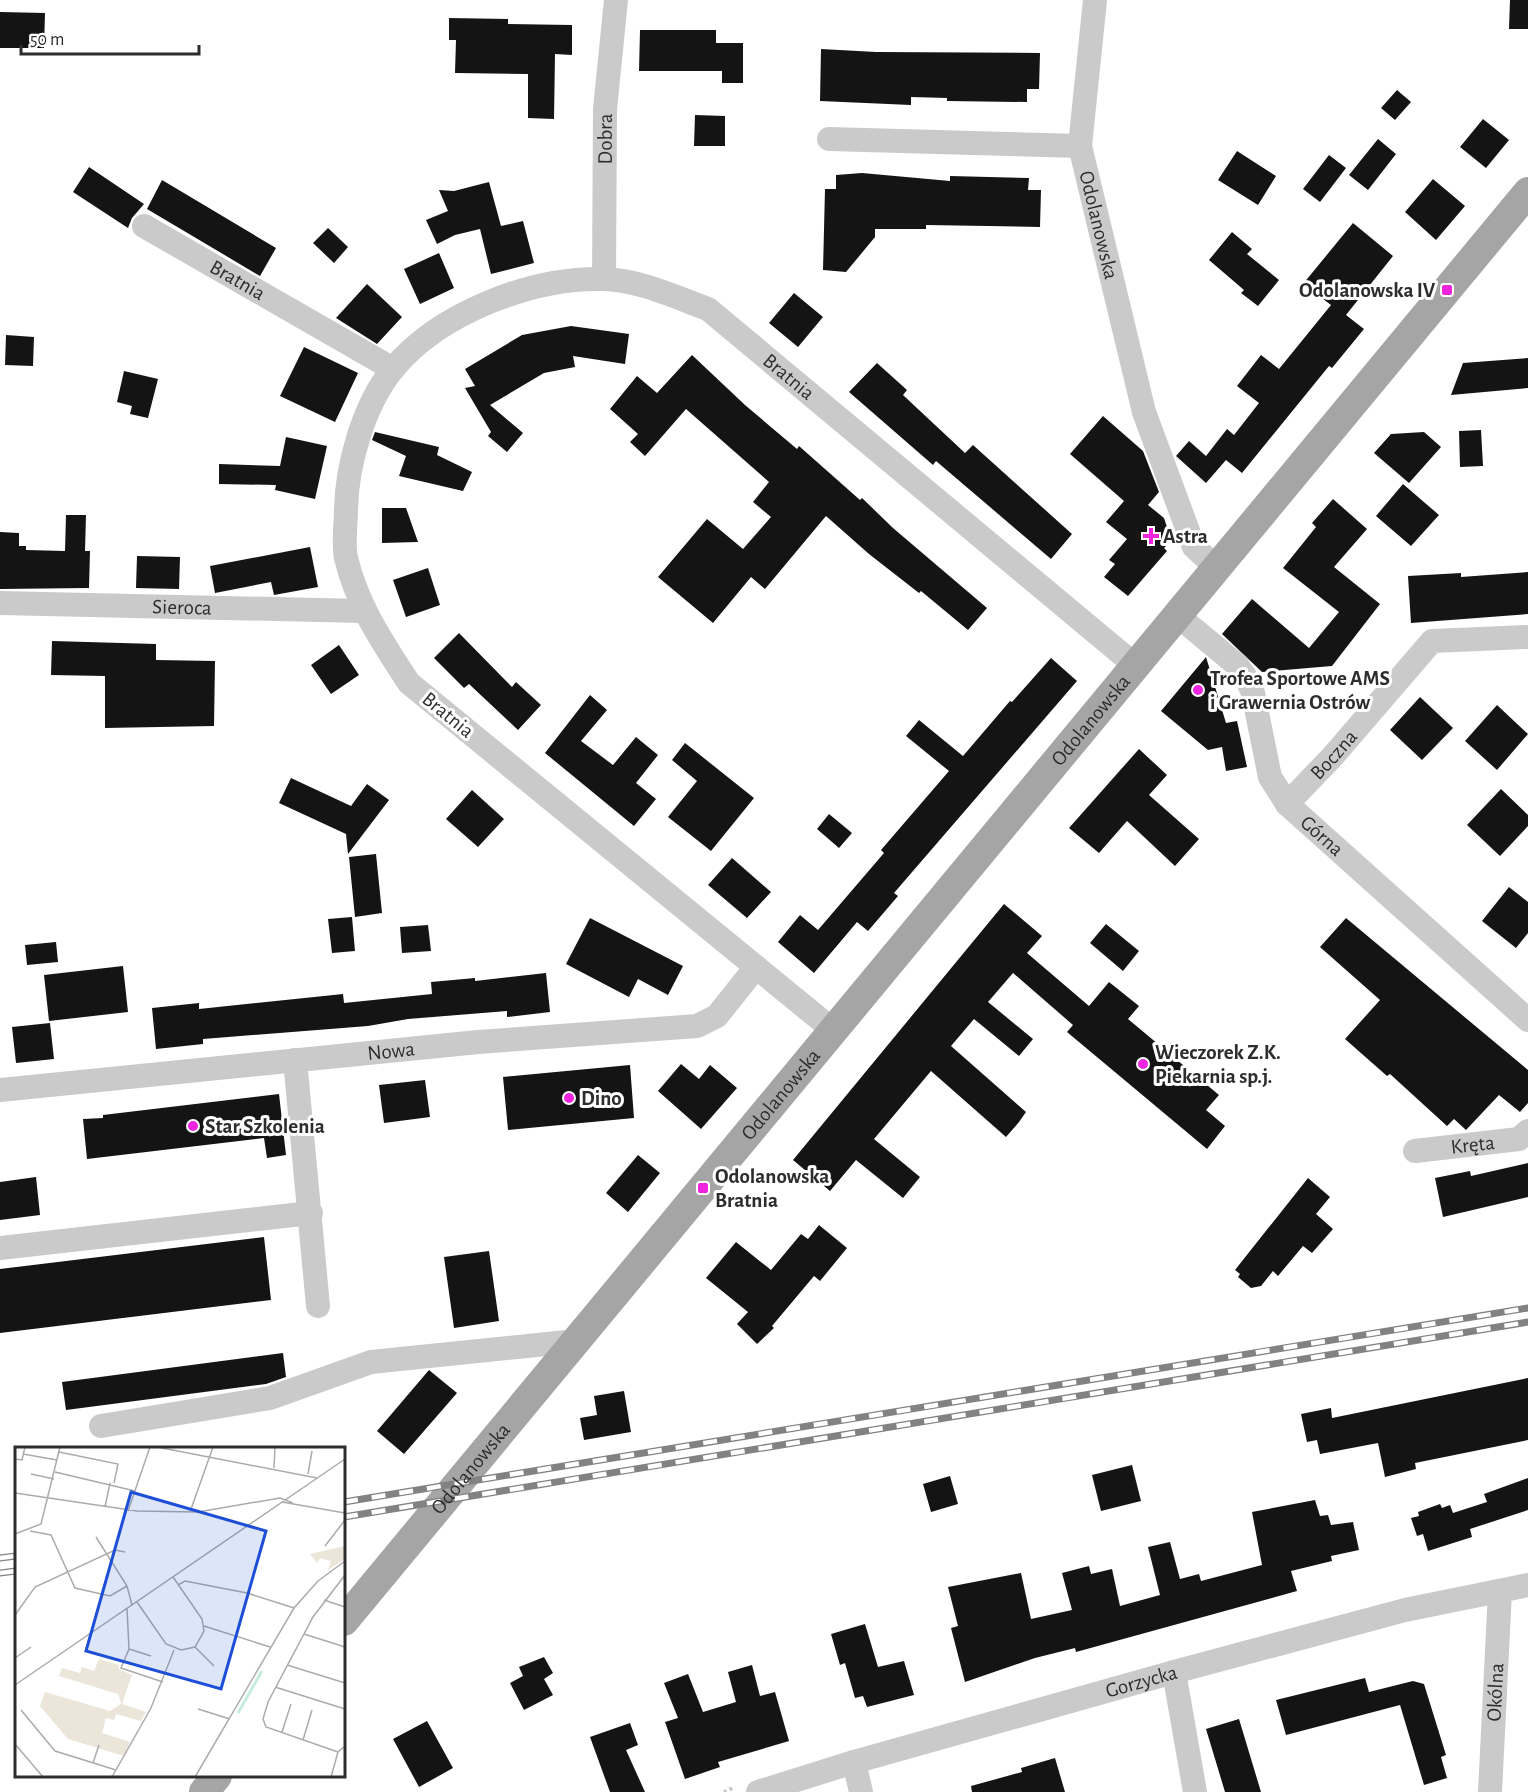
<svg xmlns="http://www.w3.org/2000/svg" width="1528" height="1792" font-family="'Alegreya Sans',sans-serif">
	<rect width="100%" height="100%" fill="#fff"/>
	<!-- building -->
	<path fill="#141414" d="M1510,0H1528V29H1509Z
		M0,12L45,13L44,48H0Z
		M449,18L508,19V24L572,25V55L555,54L554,119L528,118V74L455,73L456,40H449Z
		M640,30H716V43H743V83H722V71H639Z
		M821,49L876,52L1040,53L1039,89H1027V102L947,101V98L911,97V105L820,101Z
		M1397,90L1411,102L1395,120L1381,108Z
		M695,115L725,116V146H694Z
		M1483,119L1509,140L1486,168L1460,147Z
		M1378,139L1396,154L1368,190L1349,175Z
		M1237,151L1276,176L1258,205L1218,180Z
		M1329,155L1346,168L1320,202L1303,189Z
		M89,167L144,204L132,218L128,228L73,192Z
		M862,173L950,181V176L1029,178L1028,190H1041L1040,227L926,225V229H875V237L846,272L823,270L825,189H836V175Z
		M1433,179L1465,206L1436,240L1405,212Z
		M162,180L276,248L260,276L147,209Z
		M489,182L501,226L523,221L534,263L491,274L480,229L455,235L437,244L426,220L448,211L439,190L454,191Z
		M1353,223L1393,256L1346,315L1364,329L1332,368L1329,366L1242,473L1226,460L1206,483L1176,456L1189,441L1206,456L1227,429L1234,435L1259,403L1237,386L1261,355L1279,369L1331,305L1303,284Z
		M328,228L348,247L334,263L313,243Z
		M1232,232L1252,249L1247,254L1279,280L1258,306L1241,293L1244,290L1209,260Z
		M439,253L454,288L420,304L404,269Z
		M367,284L402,317L377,344L336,318Z
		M794,293L823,317L798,347L769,323Z
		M571,326L629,334L625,364L573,356L575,367L544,373L490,405L523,433L507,452L488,436L491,432L465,388L475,386L465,369L522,335Z
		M6,335L34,337L33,366L5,365Z
		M304,347L358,373L335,422L280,396Z
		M692,355L745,405L797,449L799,446L860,500L862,498L893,528L987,608L968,630L921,591L919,593L869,554L826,516L765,589L751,577L713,623L658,577L707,519L743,549L771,517L753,502L769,482L686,409L645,456L630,442L638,434L610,409L637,376L657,393Z
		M1528,358V388L1451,395L1463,363Z
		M877,363L907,390L903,395L965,453L973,445L1072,534L1051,559L936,461L933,465L849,392Z
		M124,371L158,379L148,418L130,414L132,406L117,402Z
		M1103,416L1143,451L1159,492L1148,505L1164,518L1168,530L1163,536L1169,543L1164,548L1167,551L1128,596L1104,577L1115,564L1109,560L1127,539L1106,522L1124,501L1070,454Z
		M1481,430L1483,466L1460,467L1459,431Z
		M375,432L439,447L437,455L472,472L463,491L399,476L406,456L372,440Z
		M1424,432L1441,447L1409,483L1374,453L1391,434Z
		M286,437L327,446L315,499L275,490L276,485L219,484V464L280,466Z
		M1403,484L1439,515L1411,546L1376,516Z
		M1333,499L1367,529L1334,567L1380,604L1332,666L1262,672L1222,634L1252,599L1309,648L1339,612L1283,568L1316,527L1312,523Z
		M382,508H406L418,542L382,543Z
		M66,515H86L85,551H90L89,588L0,589V532L19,533V546H26V550L65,551Z
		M310,547L318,587L274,595L271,582L215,593L210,566Z
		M137,556L180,557L179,589L136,588Z
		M428,568L440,605L406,617L393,580Z
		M1528,572V614L1411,623L1408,576L1461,573V577Z
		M459,633L512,687L516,682L541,705L518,730L469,684L464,688L434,658Z
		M52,641L156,644V660L215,661L214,726L105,728V676L51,675Z
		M339,645L359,675L331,694L311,665Z
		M1206,657L1226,723L1237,721L1247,767L1226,771L1222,747L1208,750L1161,711Z
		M1051,658L1077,681L894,893L898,896L868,931L857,922L814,973L778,942L800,915L818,930L884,853L881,850L949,771L906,736L919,720L963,756L1010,701L1012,702Z
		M590,695L607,710L581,741L613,765L636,737L658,755L636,783L656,799L634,826L545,753Z
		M1420,697L1453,728L1422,760L1390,730Z
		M1497,705L1528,734L1497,770L1465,741Z
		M685,743L754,798L711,851L668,817L697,781L672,760Z
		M1139,749L1167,775L1149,795L1199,839L1175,866L1127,821L1099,853L1069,828Z
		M291,778L351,806L367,784L389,800L348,854L346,834L279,803Z
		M1501,789L1528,815V826L1500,856L1467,825Z
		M472,790L504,819L478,847L446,819Z
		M829,814L852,833L839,848L817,829Z
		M376,854L382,913L355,917L349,857Z
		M732,858L771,892L747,918L708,885Z
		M1509,887L1528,902V933L1516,948L1482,921Z
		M1004,904L1042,936L1027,953L1089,1006L1109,982L1139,1006L1128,1019L1219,1095L1206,1110L1225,1126L1207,1149L1067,1032L1073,1025L1013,973L988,1002L1033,1039L1019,1056L974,1019L951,1046L1026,1112L1019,1122L1006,1137L931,1071L874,1139L920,1177L903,1198L856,1160L830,1191L793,1160Z
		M352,917L355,951L332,953L328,919Z
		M590,918L683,966L668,995L638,979L629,997L566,964Z
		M1346,918L1528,1070V1103L1520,1112L1499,1095L1466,1130L1454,1119L1447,1126L1390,1074L1387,1076L1345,1039L1380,1000L1320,947Z
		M1106,924L1139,951L1123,971L1090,943Z
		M428,925L431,951L402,953L400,927Z
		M56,942L58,962L27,965L25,945Z
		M123,966L128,1012L49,1021L44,975Z
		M546,973L550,1012L507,1017V1011L408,1019L368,1026L203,1039V1044L156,1049L152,1008L199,1003V1009L343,994L344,1003L432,994L431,982L475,978V981Z
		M50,1023L54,1059L16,1063L12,1027Z
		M681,1064L699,1079L710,1065L737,1088L701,1129L658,1091Z
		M630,1065L634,1118L508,1130L503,1077Z
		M425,1080L430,1117L384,1123L379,1085Z
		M279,1094L286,1155L267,1158L264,1138L87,1159L83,1119L103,1118V1115Z
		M638,1155L660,1173L628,1212L606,1193Z
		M1528,1163V1197L1443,1217L1435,1178L1470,1171L1471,1176Z
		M36,1177L40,1215L0,1220V1182Z
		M1308,1178L1330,1197L1316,1214L1333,1229L1312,1253L1303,1246L1278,1276L1273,1271L1261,1286L1251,1288L1238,1277L1240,1274L1235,1270Z
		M819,1225L847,1248L820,1281L814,1276L772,1326L774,1328L757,1344L737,1324L748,1312L706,1278L736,1242L771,1270L801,1234L808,1239Z
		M264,1237L271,1300L0,1333V1269Z
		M489,1251L499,1321L454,1328L444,1257Z
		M283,1353L286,1377L266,1384L66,1410L62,1382Z
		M429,1370L457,1393L404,1454L377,1431Z
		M1528,1378V1440L1415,1463L1416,1469L1385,1477L1378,1443L1320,1454L1317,1440L1307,1442L1301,1414L1331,1408L1332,1418Z
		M624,1391L631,1432L584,1440L580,1418L597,1415L594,1396Z
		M1132,1465L1141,1501L1101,1511L1092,1475Z
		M950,1476L958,1504L931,1512L923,1484Z
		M1528,1478V1510L1470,1529L1472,1537L1428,1551L1423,1534L1417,1536L1411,1518L1419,1516L1418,1512L1440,1504L1442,1508L1450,1505L1453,1513L1487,1502L1484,1494Z
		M1315,1500L1320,1516L1328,1515L1331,1525L1353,1522L1359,1550L1331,1556L1332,1561L1291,1571L1297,1591L1076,1652L1075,1648L1035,1658L965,1682L951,1628L958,1626L948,1587L1021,1573L1031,1619L1072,1610L1062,1573L1089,1566L1091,1574L1112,1569L1120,1606L1160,1595L1148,1547L1170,1542L1180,1579L1199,1574L1201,1581L1262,1565L1252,1512Z
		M865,1624L878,1667L904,1661L914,1695L867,1707L863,1696L855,1698L845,1663L840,1665L831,1634Z
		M544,1657L553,1673L544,1679L553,1695L524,1710L510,1683L523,1676L519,1667Z
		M752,1665L760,1696L775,1692L789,1741L718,1762L720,1767L685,1779L665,1722L678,1718L664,1683L688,1674L703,1712L736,1702L728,1672Z
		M1365,1678L1369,1692L1413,1681L1424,1684L1446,1755L1441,1757L1447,1778L1424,1785L1400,1705L1286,1735L1276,1700Z
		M1239,1719L1261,1792H1225L1206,1729Z
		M427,1721L453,1768L419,1787L393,1739Z
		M630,1723L638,1745L626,1750L645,1792H610L590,1737Z
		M1055,1758L1065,1792H972L971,1786L1022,1772L1021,1768Z"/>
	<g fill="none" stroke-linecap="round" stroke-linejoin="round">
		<!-- path -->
		<path stroke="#c7c7c7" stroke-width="4" stroke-dasharray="3 3" stroke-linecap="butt" d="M724,1792L735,1787"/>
		<!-- minor -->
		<g stroke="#cacaca" stroke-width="24">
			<path id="s1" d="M1095,0L1080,146L1144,412L1194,547L1217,568"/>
			<path d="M829,139L1080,146"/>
			<path id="s2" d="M144,226L393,369"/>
			<path id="s3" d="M604,279L605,109L616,0"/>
			<path id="s4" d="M0,603L363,611"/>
			<path id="s5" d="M1178,616L1237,665L1247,679L1253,693L1270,777L1287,804L1528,1020"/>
			<path id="s6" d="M1287,804L1333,756L1432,641L1528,637"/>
			<path id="s7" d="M833,1030L409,683C383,643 357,605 346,558C343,543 346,524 346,509C347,464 364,404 393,369C439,313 532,277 604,279C639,280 675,297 708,309L1136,666"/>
			<path d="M295,1060L318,1306"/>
			<path id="s8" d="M0,1090L478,1042L697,1026L717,1016L756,967"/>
			<path id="s9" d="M1415,1151L1519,1139L1528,1131"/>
			<path d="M0,1248L311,1213"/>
			<path d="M101,1426L270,1398L371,1362L576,1341"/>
			<path d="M1174,1672L1195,1792"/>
			<path d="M854,1762L861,1792"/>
			<path id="s10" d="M758,1792L854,1762L1174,1672L1405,1610L1528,1585"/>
			<path id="s11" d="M1490,1792L1500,1591"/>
		</g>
		<!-- major -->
		<g stroke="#a5a5a5" stroke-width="30">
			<path id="s12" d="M344,1621L1528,192"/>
			<path d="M204,1792L217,1776"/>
		</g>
		<!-- rail casing -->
		<g stroke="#828282" stroke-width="7">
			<path id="rail" d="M344,1502L1528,1308
				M344,1517L1528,1322
				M0,1558L16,1556
				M0,1573L16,1571"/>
		</g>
		<!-- rail -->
		<use href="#rail" stroke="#fff" stroke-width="4.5" stroke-dasharray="14" stroke-linecap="butt"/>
	</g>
	<!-- markers -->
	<g fill="#f023df" stroke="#fff" stroke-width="2">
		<rect x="1441" y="284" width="12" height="12" rx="3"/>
		<path d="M1148 527h6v6h6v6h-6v6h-6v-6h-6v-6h6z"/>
		<circle cx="1198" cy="690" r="6"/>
		<circle cx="1143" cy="1064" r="6"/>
		<circle cx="569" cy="1098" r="6"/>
		<circle cx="193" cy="1126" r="6"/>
		<rect x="697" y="1182" width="12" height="12" rx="3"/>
	</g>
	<g text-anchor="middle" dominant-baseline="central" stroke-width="6" stroke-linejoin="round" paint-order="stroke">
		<!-- street labels -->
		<g font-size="21" fill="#2d2d2d" stroke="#fff">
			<text stroke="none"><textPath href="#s3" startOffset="140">Dobra</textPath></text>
			<text stroke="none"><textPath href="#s1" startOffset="228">Odolanowska</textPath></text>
			<text stroke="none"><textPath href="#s2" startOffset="108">Bratnia</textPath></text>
			<text stroke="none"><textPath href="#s7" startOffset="1338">Bratnia</textPath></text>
			<text stroke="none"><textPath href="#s4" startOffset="182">Sieroca</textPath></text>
			<text transform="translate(448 715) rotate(39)">Bratnia</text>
			<text stroke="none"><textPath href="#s12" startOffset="1170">Odolanowska</textPath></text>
			<text stroke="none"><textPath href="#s6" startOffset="68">Boczna</textPath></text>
			<text stroke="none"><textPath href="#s5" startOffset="274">Górna</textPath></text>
			<text stroke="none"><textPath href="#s8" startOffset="393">Nowa</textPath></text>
			<text stroke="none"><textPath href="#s12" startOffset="684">Odolanowska</textPath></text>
			<text stroke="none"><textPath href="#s9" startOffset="58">Kręta</textPath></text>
			<text stroke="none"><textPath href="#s12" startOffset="198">Odolanowska</textPath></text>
			<text stroke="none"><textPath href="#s10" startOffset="399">Gorzycka</textPath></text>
			<text stroke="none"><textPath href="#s11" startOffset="100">Okólna</textPath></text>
		</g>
		<!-- poi labels -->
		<g font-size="21" font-weight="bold" fill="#2d2d2d" stroke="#fff" text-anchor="start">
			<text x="1435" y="290" text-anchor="end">Odolanowska IV</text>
			<text x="1163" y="536">Astra</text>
			<text x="1210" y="678">Trofea Sportowe AMS<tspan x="1210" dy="24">i Grawernia Ostrów</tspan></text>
			<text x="1155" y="1052">Wieczorek Z.K.<tspan x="1155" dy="24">Piekarnia sp.j.</tspan></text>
			<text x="581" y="1098">Dino</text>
			<text x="205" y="1126">Star Szkolenia</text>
			<text x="715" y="1176">Odolanowska<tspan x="715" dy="24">Bratnia</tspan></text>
		</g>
	</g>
	<!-- overview -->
	<g transform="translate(15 1447)">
		<rect width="330" height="330" fill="#fff"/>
		<path d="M330,99V112L313,123L316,114L305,111L302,116L295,107ZM84,212L104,218V222L117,228L107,257L131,265L126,274L101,267L99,273L91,271L87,286L115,295L109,309L53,292L25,259L30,245L95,264L103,259L106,256L103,247L44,229L47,221L65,226L67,220L79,224Z" fill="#ece5d9"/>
		<path fill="none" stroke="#c4eddb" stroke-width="3" d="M223,266L247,224"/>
		<path fill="none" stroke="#ababab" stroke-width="1.5" d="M142,0L302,31M44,5L103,17L99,36M8,7L42,13M0,12L7,13L10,0M259,21L260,0M40,25L120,44M16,27L39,32M293,27L297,4M0,46L122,64L183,65L265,51L278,56M267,55L330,66M90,60L95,36M113,64L135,0M175,65L198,0M15,84L36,88L60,141L95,149L112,139M0,87L26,77L45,0M81,90L112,139L117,158M310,99L330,73M163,138L170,134L232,146L279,161M309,153L330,160M122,155L151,197L166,203L180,200L189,184L187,172L158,130M112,161L114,202L106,221L148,235M0,168L20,140L100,103L110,105M189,179L255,200M289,187L330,200M180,200L199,219M114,202L136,209M0,211L16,200M272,218L330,236M0,238L330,12M260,240L330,262M183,262L215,272M6,263L40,304L101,323M267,285L276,257M288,293L297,263M0,297L28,330M323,305L251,280L248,272L253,255L298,170L330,128M78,316L84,298M97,330L136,261L159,203M180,330L279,161L303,134L330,114M316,330L323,305L330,299"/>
		<path fill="#1d4ed8" fill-opacity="0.15" stroke="#1d4ed8" stroke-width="3" d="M116,45L251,84L206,242L71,204Z"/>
		<rect width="330" height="330" fill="none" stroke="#2d2d2d" stroke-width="3"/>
	</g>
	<!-- scale -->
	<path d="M21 45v9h178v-9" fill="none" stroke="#2d2d2d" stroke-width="3"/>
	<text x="30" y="45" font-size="18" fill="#2d2d2d" stroke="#ffffff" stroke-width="4.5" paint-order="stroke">50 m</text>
</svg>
